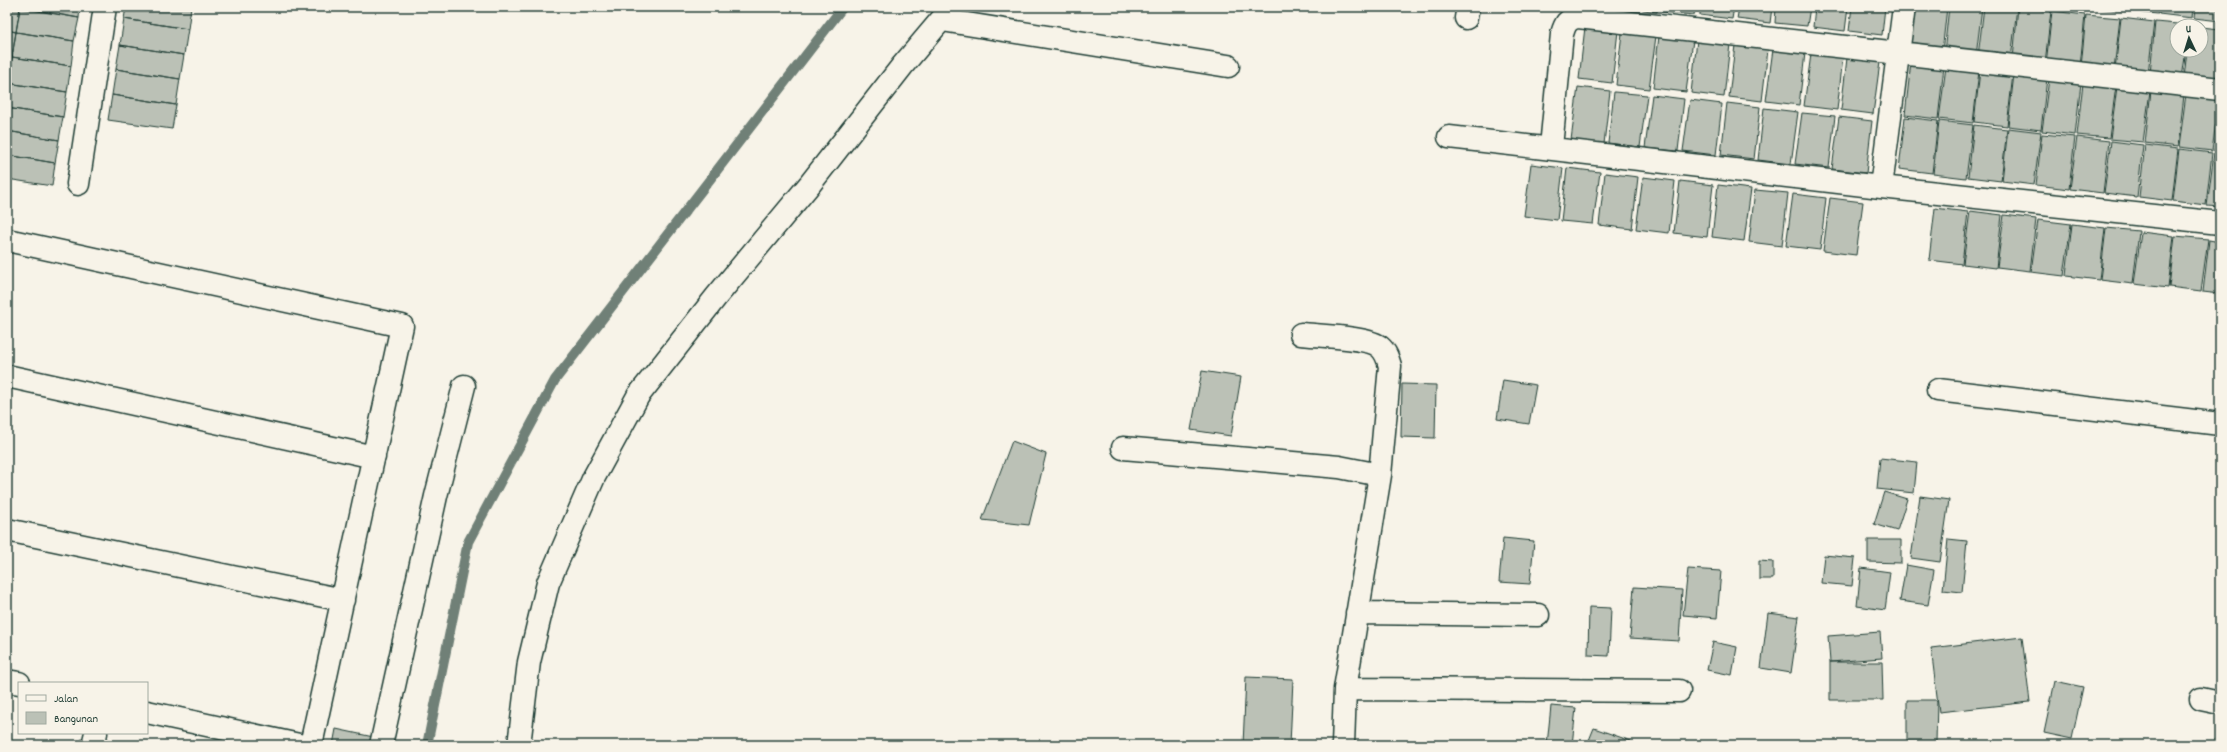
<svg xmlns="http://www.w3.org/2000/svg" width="2227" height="752" font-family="Dekko,sans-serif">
	<rect width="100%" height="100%" fill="#f7f3e8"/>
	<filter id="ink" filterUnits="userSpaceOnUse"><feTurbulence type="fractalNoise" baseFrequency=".025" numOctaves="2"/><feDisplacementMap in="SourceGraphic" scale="8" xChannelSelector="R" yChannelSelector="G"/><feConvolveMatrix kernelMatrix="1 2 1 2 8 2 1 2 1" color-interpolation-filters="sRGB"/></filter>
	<g filter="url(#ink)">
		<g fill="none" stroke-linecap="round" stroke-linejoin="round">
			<!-- stream -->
			<path stroke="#6f8077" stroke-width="10" d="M427,745L468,542L555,380L843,7"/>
		</g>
		<!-- building -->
		<path fill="#bbc1b6" stroke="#1f3d34" d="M7,7L20,8L16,32L7,30Z
			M21,7H80L79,18Z
			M126,7H191L188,29L124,19Z
			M1625,7H1658L1657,12Z
			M1662,7H1695L1694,15L1662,12Z
			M1700,7H1734L1732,19L1700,15Z
			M1739,7H1772L1770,23L1737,19Z
			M1776,7H1810L1807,26L1775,23Z
			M1815,7H1848L1845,31L1813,27Z
			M1852,7H1885L1882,35L1849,31Z
			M1914,7H1947L1942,52L1909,48Z
			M1949,7H1982L1976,56L1944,53Z
			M1984,7H2017L2011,59L1978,56Z
			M2018,7L2051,11L2045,63L2013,59Z
			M2090,7H2124L2123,11Z
			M2125,7H2158V14L2124,11Z
			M2160,7H2193L2192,18L2159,14Z
			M2195,7H2220V21L2194,18Z
			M20,8L79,18L74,41L16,32Z
			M2052,11L2085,15L2080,67L2046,64Z
			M2086,15L2120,18L2114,70L2081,67Z
			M2121,18L2154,22L2148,74L2115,70Z
			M124,19L188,29L184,55L120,45Z
			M2155,22L2188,25L2177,26V50H2186L2182,78L2150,74Z
			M1585,27L1618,31L1612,83L1579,79Z
			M2201,27L2220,29L2217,81L2184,78L2187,50H2201Z
			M7,30L16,32L12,57L7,56Z
			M16,32L74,41L71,66L12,57Z
			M1622,33L1656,36L1649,89L1616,85Z
			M1659,36L1693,40L1686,92L1653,88Z
			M1697,40L1730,44L1724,97L1691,93Z
			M120,45L184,55L180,79L116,69Z
			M1735,45L1768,49L1762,101L1729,97Z
			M1773,49L1805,53L1799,105L1766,101Z
			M1811,54L1843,57L1837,110L1804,106Z
			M7,56L12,57L8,83H7Z
			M12,57L71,66L67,92L8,83Z
			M1847,58L1880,62L1873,114L1841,110Z
			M1911,62L1944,66L1938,119L1905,115Z
			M1946,67L1979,71L1973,123L1939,119Z
			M116,69L180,79L176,105L112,95Z
			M1980,71L2013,74L2007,126L1974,122Z
			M2014,74L2047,78L2041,130L2008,126Z
			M2049,79L2081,83L2075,135L2042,131Z
			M8,83L67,92L63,117L7,108Z
			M2083,83L2116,86L2109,138L2077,135Z
			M1578,87L1610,91L1604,144L1571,140Z
			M2117,87L2150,91L2143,142L2110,139Z
			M2151,91L2184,95L2178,147L2145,143Z
			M1614,92L1647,95L1640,147L1608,143Z
			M2186,94L2219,98L2212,151L2179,147Z
			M112,95L176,105L172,129L108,120Z
			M1652,95L1684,99L1678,151L1645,148Z
			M1690,100L1722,104L1716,155L1683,151Z
			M2220,102V152L2214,151Z
			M1727,103L1760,107L1754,159L1721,155Z
			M7,108L63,117L59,140L7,131Z
			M1764,108L1798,112L1791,164L1758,160Z
			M1802,113L1835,116L1829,168L1795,164Z
			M1839,117L1872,121L1866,173L1832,169Z
			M1905,117L1938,121L1932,173L1899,169Z
			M1939,121L1973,125L1966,178L1933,174Z
			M1974,125L2007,129L2001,181L1968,177Z
			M2008,128L2041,132L2034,185L2002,181Z
			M7,131L59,140L55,163L7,155Z
			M2042,134L2075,137L2069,189L2036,185Z
			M2077,137L2109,141L2103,193L2070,189Z
			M2111,141L2143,145L2137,197L2104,193Z
			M2145,145L2178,149L2172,201L2139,197Z
			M2179,149L2212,153L2206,205L2173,201Z
			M2214,153L2220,154V207L2207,206Z
			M7,155L55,163L52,186L7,179Z
			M1531,164L1563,168L1557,220L1524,216Z
			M1567,168L1600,172L1593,224L1561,221Z
			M1605,173L1638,177L1632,229L1599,225Z
			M1643,177L1675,181L1669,233L1636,229Z
			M1680,181L1713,185L1707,237L1674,233Z
			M1718,185L1751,189L1744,241L1712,237Z
			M1755,190L1788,193L1782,246L1749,242Z
			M1793,194L1826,198L1820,250L1786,246Z
			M1830,198L1863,202L1856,255L1823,251Z
			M1935,208L1968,212L1962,264L1929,260Z
			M1970,211L2002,215L1996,268L1963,264Z
			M2004,215L2036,219L2030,271L1997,267Z
			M2038,220L2071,224L2064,276L2031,272Z
			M2072,224L2105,228L2099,280L2066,276Z
			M2106,228L2139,231L2133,284L2100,280Z
			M2141,232L2174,236L2168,288L2134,284Z
			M2175,236L2208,239L2201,291L2169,287Z
			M2209,240L2220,242V294L2203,292Z
			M1202,371L1241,377L1231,436L1191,430Z
			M1503,380L1536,385L1529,424L1497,419Z
			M1402,384L1436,385L1435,438L1401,437Z
			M1012,441L1046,454L1029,525L982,520Z
			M1880,458L1917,462L1914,493L1877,489Z
			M1884,492L1907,499L1897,531L1874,524Z
			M1920,496L1949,500L1940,562L1911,558Z
			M1503,538L1534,541L1530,584L1499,582Z
			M1948,539L1967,541L1962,592L1943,590Z
			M1868,540H1901V563L1868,562Z
			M1824,555L1855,558L1852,586L1821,583Z
			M1759,561L1773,562V579H1759Z
			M1906,565L1934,570L1928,605L1900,601Z
			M1861,568L1890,572L1885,610L1857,606Z
			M1688,569L1721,571L1717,618L1683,615Z
			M1634,587L1682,590L1679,641L1630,638Z
			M1589,607L1611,608L1609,656L1588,655Z
			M1768,613L1799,617L1791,673L1761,668Z
			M1880,632L1882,658L1830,662L1828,636Z
			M2022,637L2030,702L1939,712L1931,648Z
			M1713,642L1737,647L1732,675L1707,670Z
			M1830,662H1882L1883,700H1830Z
			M1246,677L1293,679L1290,745H1243Z
			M2055,681L2083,687L2072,739L2044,733Z
			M1907,700H1937L1936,743L1907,742Z
			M1551,706L1576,708L1572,745H1547Z
			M1594,728L1631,741L1630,745H1587Z
			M336,729L378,738L377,745H333Z
			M1987,742L1988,745H1959Z
			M1806,743L1837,745H1806Z"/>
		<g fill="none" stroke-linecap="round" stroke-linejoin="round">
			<!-- street casing -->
			<g stroke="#1f3d34" stroke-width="25">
				<path id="street" d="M1466,18L1468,7
					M942,20L1228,66
					M1449,137L1881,187L2220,223
					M1551,147L1562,34C1565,24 1567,19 1578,17L2220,89
					M78,184L105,7
					M1881,187L1904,7
					M7,240L402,326L311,745
					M1301,334C1318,336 1369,337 1380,347C1386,352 1388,359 1390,366L1380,475
					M7,376L374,457
					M1938,390L2220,424
					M1123,448L1339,467L1380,475L1345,689L1343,745
					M7,530L343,600
					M1357,613L1538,615
					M7,681L19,683
					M1345,689L1679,691
					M2201,699L2220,703
					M147,712L299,745
					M93,745L96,733
					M381,745L436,496L464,386
					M519,745L529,662L548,583L594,477L638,396L716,297L810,184L903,65L952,7"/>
			</g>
			<!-- street -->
			<use href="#street" stroke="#f7f3e8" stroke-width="22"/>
		</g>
	</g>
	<!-- margin -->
	<rect width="2227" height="752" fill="none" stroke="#f7f3e8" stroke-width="24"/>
	<rect x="12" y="12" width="2203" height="728" fill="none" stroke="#1f3d34" stroke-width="1.5" filter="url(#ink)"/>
	<!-- legend -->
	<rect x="18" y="682" width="130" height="52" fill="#f7f3e8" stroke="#a1aaa0"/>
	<rect x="26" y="695" width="20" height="6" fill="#f7f3e8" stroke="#a1aaa0"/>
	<text x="54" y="702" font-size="12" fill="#1f3d34">Jalan</text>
	<rect x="26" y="712" width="20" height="12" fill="#bbc1b6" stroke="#a1aaa0"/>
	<text x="54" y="722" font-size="12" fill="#1f3d34">Bangunan</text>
	<!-- north arrow -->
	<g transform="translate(2189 38) rotate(356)"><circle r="19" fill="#f7f3e8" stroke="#a1aaa0"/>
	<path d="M0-3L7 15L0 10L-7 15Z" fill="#1f3d34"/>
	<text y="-6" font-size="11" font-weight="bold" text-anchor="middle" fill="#1f3d34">U</text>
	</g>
</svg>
